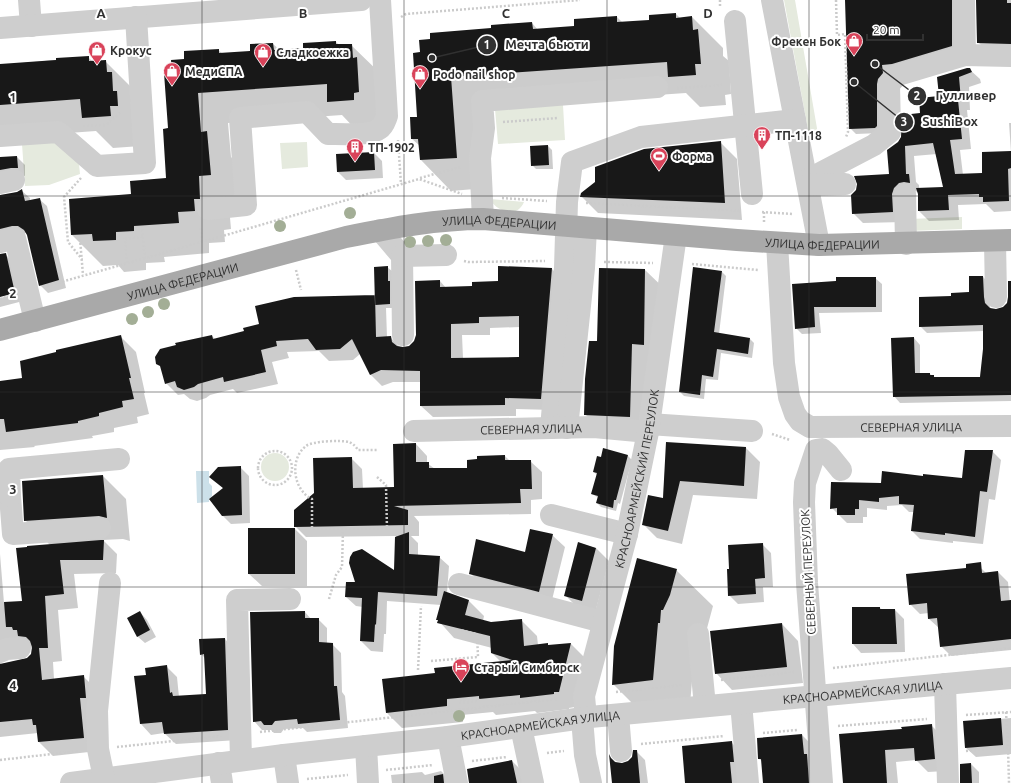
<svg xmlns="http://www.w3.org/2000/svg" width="1011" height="783" font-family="Ubuntu,sans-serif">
	<rect width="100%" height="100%" fill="#fff"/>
	<!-- green -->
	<path fill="#e5eade" d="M784,0H795L819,140L813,139L809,135Z
		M563,105L565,140L498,144L495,109Z
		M53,142L58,144L79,164L80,174L49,185L25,186L22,144Z
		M307,142L308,167L282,169L280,143Z
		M490,199L524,202C517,219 497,212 490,199Z
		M962,217V229L909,231V219Z
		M261 467a14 14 0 1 1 28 0a14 14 0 1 1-28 0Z"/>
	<!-- water -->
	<path fill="#cce0e9" d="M196,471H209V483L212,486V496L209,499V502L197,503Z"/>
	<!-- shadow -->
	<path fill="#0003" fill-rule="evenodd" d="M846,0H958L957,51L898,69L887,70L888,78L881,133L856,134L850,128Z
		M978,0H1011V49L984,48L978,42Z
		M676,14L680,18L692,17L723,48V56L729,61L731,94L725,95L726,105L700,107L686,93L481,107L487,188L451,191L421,160L420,146L412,139L418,118L421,53L492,29L532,23L538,30L575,27L617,17L623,23L650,21Z
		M336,42L339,45H351L382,75L390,123L359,133L342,115L228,123L231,157L237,163L241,205L229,206L231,229L224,230L225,242L209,243V253L164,257L165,262L146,263V270L124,272L118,265L103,266L72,235L70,200L132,195L167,179L173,74L185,60L218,50L223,54L251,52L273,44L280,50L304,49Z
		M88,57L93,62L105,61L136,92L141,146L113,148L96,131L0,138V65Z
		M969,69L980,79L981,83L969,87L970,110H967L971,149L960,150L963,175L983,174L1011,152L1009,123H1011V211L994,212L986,204L958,205L959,220L929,221L919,211L918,194V192L915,191L903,222L863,223L853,213L890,175L899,142L921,114L940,96L938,77ZM937,154L944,188L919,189V185L916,182L914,156Z
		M720,142L737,159L742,220L598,213L581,196Z
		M548,146L552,150L553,169H536L532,165Z
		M374,153L382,161L383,178L346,180L338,172L337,155Z
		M17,157L25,165V176L20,175L0,181V158Z
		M22,191L30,198V201L39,199L47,206L66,288L48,293L40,285L27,233H20L0,240V196Z
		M5,254L13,262L23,301L0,307V298L20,293V291L0,296V255Z
		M387,267L392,271L394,308H386L387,337H390L401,348L410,347L415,342L440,281L446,288L474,287L499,282V267L552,269L564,281L553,410L516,409V416L433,417L421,406V382H393L382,386L370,374L360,354L353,360L329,361L319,351L287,352L289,358L272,362L278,384L237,393L233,389L210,395L206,398L197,401L190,399L184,394L178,395L166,383L212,336L216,340L374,296ZM520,327V358H463L462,335H490V328Z
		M645,270L669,293L653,440L608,438L585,414L598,342Z
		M722,272L726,276L719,334L750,339L754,343L752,358L721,353L718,380L706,379L704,399L684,396L680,392Z
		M983,277L989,283V304L991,309L997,310L1003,308L1008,303L1011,282V401L900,403L894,396L914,338L920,345V374H930L936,378H980L984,349V331L927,333L920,326L952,297L970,293Z
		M875,278L882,284V312L819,313L821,333L802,334L796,328L793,285Z
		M120,336L136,352L145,393H144L149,414L137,417L138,423L114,428V432L92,436L93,438L34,446L35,447L0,450V382L23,379Z
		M667,443L746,448L760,462L757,499L693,495L682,544L657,538L643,524L663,499Z
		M416,444L427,456V463L435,469H468L505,456L510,461H530L542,472V499L531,500V514L414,516L419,522V536H411L418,543V555L439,557L449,566L447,593L468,600L484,616L483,621L491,623L521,620L537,636L538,645L547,644L549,646L571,644L587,660L575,707L569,708V709L537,713L535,711L496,715L493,712L462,715L463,722L402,728L387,713L436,674L501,662L492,653V648L454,638L437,619L441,605L387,601L386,634H384L383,652L371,651L361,641L363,607L356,606L346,597L356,584L395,572L396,536L306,537L295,526L351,458L362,469L363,489L395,488Z
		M992,451L1001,460L995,500L989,499L983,544L953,541V543L920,539L912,531L914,512H909L902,505L887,506V510L867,508V517H863V523H847L832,508L882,484L924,477L963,479Z
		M628,456L632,460L620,504L618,503L616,511L601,507L597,503L599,498L592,494L597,475L594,472L601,458Z
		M240,467L249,476L250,523L231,524L222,515L223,488L211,477Z
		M103,476L126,499L130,541L123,539L103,540L117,554L116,573L74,574L78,608L58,610L62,661L53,662L54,679L83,676L97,690L98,751L53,756L39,742L38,733L0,737V554L4,603L23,602L50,545L25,520ZM27,644L33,649L32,654L27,659L1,664L4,659Z
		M294,528L307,541V586H262L249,574Z
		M552,535L565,547L551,604L483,586L470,573L526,553Z
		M579,544L596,548L609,561L595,613L578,608L565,595Z
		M762,544L771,553L773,587H763L764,602L738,604L729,595Z
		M967,565L982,569L986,573L998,572L1008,582L1011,614V650L951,656L941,646L939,628L929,619V613L920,614L910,604L967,569Z
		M676,570L713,606L706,632L694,658L689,716L649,720L613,684Z
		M853,608H880L883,610H895L904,619L905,652L861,653L853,644Z
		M140,612L147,620L156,637L145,643L137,636Z
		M305,612L311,619H318L327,628V644H332L341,653L342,692L345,696L348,728L307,732L303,728L284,729L281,733H274L271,730H262L254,721Z
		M782,624L798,641L803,683L732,690L716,673Z
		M225,639L236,650L238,740L176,744L164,733L151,735L141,724L147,676L166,666L177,677L179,697L207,695L205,658L201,654L200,640Z
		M1011,718V754L976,757L966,748L964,722Z
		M931,725L943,737L946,771L928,772L916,760L896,762L898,783H844L888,731Z
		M802,735L817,750L823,783H764L762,761L759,759Z
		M731,742L740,751L739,783H686Z
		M636,751L645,760L648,783H613L610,757L617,763L623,764L629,762Z
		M512,761L534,783H470Z
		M971,764L979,772V783H961Z
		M441,771L449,779L450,783H392L391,775L422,772L425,775Z"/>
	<!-- building -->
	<path fill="#181818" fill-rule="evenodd" d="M845,0H952V46L892,64L882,65L883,73L878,79L877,84V126L875,128L849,129Z
		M976,0H1007V3H1011V44L977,43Z
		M676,13V18L692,16L693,30L698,29L701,64H695L696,75L668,77L667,62L451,77L457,158L420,160L418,139H411L410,117H417L413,53L420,52L419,40L430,39V33L491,28V25L532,22L533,29L574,26V19L617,16V22L649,20V15Z
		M336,41V44H352L353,58L357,57L359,92L354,93V100L327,102V84L198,93L201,132L207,131L211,175L199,176L200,199H194L195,211L178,212L179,223L134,226V231L116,232V240L93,241L92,234L71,235L69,199L131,194L130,181L166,178L163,129L168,128L164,73H172L171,60L184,59V51L219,49V53L250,51V44L273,43L274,50L303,48V43Z
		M89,56V61L106,60L107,72H112L113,91H117L118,106H110L111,116L82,118L80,99L0,105V64L56,60V58Z
		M967,68H970L972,72L959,77L961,100H958L962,139L950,140L955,174L982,173V152L1011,151V168L1008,169L1009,201L983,202V197H979V194L948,195L949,210L918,211V194L916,188L943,187L933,143L905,146L906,174H909L910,183L904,182L899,183L894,188L892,194L893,212L852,214L851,195L856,190L857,184L854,176L889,174L887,150L898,142L901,137L902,115L920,113L919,98L939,96L937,77Z
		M721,141L725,203L580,197L581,193L595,182V167L644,149Z
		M548,145L549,165L531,166L530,146Z
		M374,152L375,170L337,172L336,154Z
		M17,156L18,168H11L0,170V157Z
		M22,189L25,201L40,198L59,280L39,286L27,235L24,230L18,226H12L0,229V195L17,192Z
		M6,253L15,293L0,297V254Z
		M388,266V281H390V304L375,305L374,267Z
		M498,266L552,268L541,399L505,398V405L420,406V371L381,370L370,375L352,339L340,349L316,350L308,339L276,341L277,346L261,350L266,372L224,382L223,377L198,384L194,387L184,390L177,387L175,381L165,384L160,366L156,364L155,357L160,349L176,345L175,343L212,335L213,339L244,331L243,328L259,324L255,306L294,297L375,295L376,337L391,336L392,342L397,346L403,347L409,346L414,341L416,335L415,281L440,280V287L472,286V282L498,281ZM519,316V357L451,358V324L479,323V317Z
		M693,267L722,271L714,332L750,338L748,354L717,349L713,377L702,375L700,395L679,392Z
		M599,268L645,269L644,345L632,344L630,417L584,415L585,379L589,341H597Z
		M969,276H983L984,297L985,303L990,308L996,309L1003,307L1007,303L1008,297V281H1011V395L893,397L891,338L914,337L915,373H930V375H934V377H980L983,349V325L919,327V297L951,296V293L969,292Z
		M836,277H876V307H814L815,327L795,329L792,284L836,281Z
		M121,335L131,378H129L134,399L122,401L123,407L99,413V416L78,421V423L6,432L4,419H0V381L22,378L20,361L56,352V350Z
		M666,442L746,447L744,486L680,481L668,531L642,525L648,495L663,498Z
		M416,443V462H429V468H467V460L477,459V456L505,455V460H531L532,489H520L521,503L394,506L408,510V525L294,527V510L314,493L313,458L352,457L353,488L394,487L393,444Z
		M603,448L628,455L616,500H614L613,508L596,503L598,496L591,494L597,473L593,472L597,456L601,457Z
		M965,450H993L987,492L980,491L975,537L945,533V535L911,531L914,505L899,504V496L879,498V502L859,500V509H855V515H837V508L830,509L831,482L881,483L882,471L923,476V474L962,478Z
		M241,466L242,515L222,516L209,499L223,488L209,477L218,467Z
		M103,475L107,518L99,516L24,521L22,481Z
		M248,528H295V574H248Z
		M530,529L553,534L539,592L469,574L476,539L525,552Z
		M409,532V554L440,556L437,596L378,592L376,625L375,624L374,642L360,641L362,598L345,597L346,582H355L349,563L350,557L353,552L362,549L394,570L395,537Z
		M101,540H104L103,560H60L64,594L45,596L48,648H39L42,680L84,675L86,698H80L84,738L38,742L36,725H33L32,719L0,722V664L27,658L31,654L32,647L30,641L26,637L18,636L17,630H13L12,627H6L4,602L22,601L16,548L27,547V546Z
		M578,542L596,548L582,601L564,596Z
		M763,543L765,578L755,579L756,594L728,596L727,569H729L728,545Z
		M637,558L677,569L670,595L663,610H661L660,623H658L653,680L612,685L614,646Z
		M981,562L982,573L998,571L1001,601L1011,600V639L940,647L937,618L928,619L927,603L909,605L906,574L966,568V564Z
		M444,591L469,600L465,615L491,622L522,619L524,646L548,643V645L571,643L559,692H554V694L520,698V695L479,699V696L447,699V706L386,713L382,679L435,673L434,668L512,660L491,653L490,636L437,623L438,620H436Z
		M852,607H880V609H895L897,644H852Z
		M140,611L150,630L137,637L127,618Z
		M305,611V618H319V642L333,643L334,686H337L340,720L298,724L297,719L275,721L272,725H264L261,721L253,722L250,612Z
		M782,623L787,667L715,674L710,631Z
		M225,638L228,730L164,734L162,722L140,724L134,676L146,675L145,668L167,665L170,693L172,692L173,696L206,694L204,654L200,655L199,639Z
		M1001,718L1003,745L965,748L963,721Z
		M932,724L935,759L915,761L914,748L885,750L887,783H843L839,734L888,730L902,729L901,727L912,726Z
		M802,734L804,754H807L809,783H763L761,759H758L757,738Z
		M732,741L734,762H730L732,783H685L682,746Z
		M633,750H637L640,783H612L609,754L611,758L615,762L622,763L628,761L632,757Z
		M512,760L517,783H469L467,769Z
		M971,763L972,783H960V764Z
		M443,774L444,783H434V776Z"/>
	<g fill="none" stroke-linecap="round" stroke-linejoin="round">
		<!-- path -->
		<path stroke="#cbcbcb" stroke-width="2.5" stroke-dasharray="2 2" stroke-linecap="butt" d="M720,0V7
			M836,0L837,35L845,34L848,132L846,137
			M401,17L406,14L580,0
			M677,88L722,85
			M503,122L558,118
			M83,126L106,125L121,112
			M398,140L401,184
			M81,178L64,197L68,242L82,259
			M420,178L460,167
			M502,198L547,201
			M586,203L741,211
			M762,212L793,214
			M764,222V212
			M201,228L202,242
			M143,237L145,258
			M80,239L83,275
			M464,261L468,262L545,261
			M604,262L653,263
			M127,263L125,239L143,237L142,226
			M692,264L758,270
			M296,270L301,290
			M47,286L202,242L419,179L462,194
			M0,299L9,296
			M772,434L790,440
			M258 468a17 17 0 1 1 34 0a17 17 0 1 1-34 0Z
			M377,477L386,485L387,529H312V499C293,490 289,459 306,446C312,441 341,440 349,442C354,444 356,447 358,450H377
			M329,599L336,575L342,567L343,530
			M431,661L478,657L477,634L460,630
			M833,668L1011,648
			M418,670L421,606
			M721,680L794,672
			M616,692L683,685
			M478,698V701L460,703V700Z
			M1006,712L1008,747
			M966,715L1011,712
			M0,726L17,724
			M838,726L927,719
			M260,732L557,699
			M763,733L797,730
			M641,744L724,736
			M117,747L221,736
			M966,751L1008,747L1009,783
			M547,753L564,751
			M0,760L78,751
			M472,761L507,757
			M386,770L433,765
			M307,779L348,775"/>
		<!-- minor -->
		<g stroke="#cecece" stroke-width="22">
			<path d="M29,0L31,26"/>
			<path d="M772,0L819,245"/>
			<path d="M735,21L752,194"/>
			<path d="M0,28L361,0"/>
			<path d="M965,55L1011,56"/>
			<path d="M0,136L58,132L97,166L145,163L136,17"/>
			<path d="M807,180L874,145L890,132L889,84L898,75L965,55L964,0"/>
			<path d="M0,183L14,180"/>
			<path d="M808,185L845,184"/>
			<path d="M905,194L906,244"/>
			<path d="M208,209L246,205L240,118L307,112L328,134C340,134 371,136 379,129C384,126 385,121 387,116L380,0"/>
			<path d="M483,219L480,158L484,128L482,101L657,87"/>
			<path d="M380,230L402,256L403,335"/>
			<path d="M995,241L996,297"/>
			<path d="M0,242L15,238L35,321"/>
			<path id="s1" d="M777,243L784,363L789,397L795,414L800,421L810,427L1011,426"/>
			<path d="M402,256L446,255"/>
			<path d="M649,424L752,431"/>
			<path d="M551,428L565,268L567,202L572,162L641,137L795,120"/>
			<path d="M567,428L584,268L586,228"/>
			<path id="s2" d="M414,431L594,427L648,432"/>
			<path d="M0,496H10L13,534L100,528"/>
			<path d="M10,496L9,469L119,459"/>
			<path d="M551,515L627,534"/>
			<path d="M459,584L603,622"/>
			<path d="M698,634L705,706"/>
			<path d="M0,652L7,649L20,648"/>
			<path d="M945,684L948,783"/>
			<path d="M741,703L748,783"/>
			<path d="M618,715L621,751"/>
			<path d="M582,718L585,755L591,783"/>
			<path id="s3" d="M586,718L584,696L627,534L648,432L676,235"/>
			<path d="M521,727L533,783"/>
			<path d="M448,737L457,783"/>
			<path d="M366,746L368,783"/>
			<path d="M284,755L288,783"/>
			<path d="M241,760L237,600L290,599"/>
			<path d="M219,763L222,783"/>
			<path id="s4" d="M71,783L284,755L448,737L590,717L1011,678"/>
			<path d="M105,783L98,749L97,711L110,583"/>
			<path d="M822,783L807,583L804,502L805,483L816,450L822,449L828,454L841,470"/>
		</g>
		<!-- major -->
		<path stroke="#a9a9a9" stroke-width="22" id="s5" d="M0,330L346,237C391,228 437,219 483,219L737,240L819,245L1011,240"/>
	</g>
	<!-- trees -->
	<g fill="#a3ae96">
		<circle cx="350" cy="213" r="6"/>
		<circle cx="280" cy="226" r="6"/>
		<circle cx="446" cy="240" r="6"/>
		<circle cx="428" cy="241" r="6"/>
		<circle cx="410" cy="242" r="6"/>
		<circle cx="164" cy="304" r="6"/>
		<circle cx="148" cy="312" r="6"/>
		<circle cx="132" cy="319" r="6"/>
		<circle cx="459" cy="716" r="6"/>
	</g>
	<!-- grid -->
	<path fill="none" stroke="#313131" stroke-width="1" stroke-opacity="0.55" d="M202,0V783M404,0V783M607,0V783M809,0V783M0,196H1011M0,392H1011M0,587H1011"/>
	<!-- icons -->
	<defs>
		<g id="shop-pin" transform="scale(0.9)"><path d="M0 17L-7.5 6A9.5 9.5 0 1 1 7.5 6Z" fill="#d9435a" stroke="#fff"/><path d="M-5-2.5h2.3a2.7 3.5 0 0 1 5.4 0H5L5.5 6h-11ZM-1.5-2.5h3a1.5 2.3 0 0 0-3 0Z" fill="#fff"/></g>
		<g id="building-pin" transform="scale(0.9)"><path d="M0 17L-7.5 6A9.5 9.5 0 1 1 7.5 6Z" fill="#d9435a" stroke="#fff"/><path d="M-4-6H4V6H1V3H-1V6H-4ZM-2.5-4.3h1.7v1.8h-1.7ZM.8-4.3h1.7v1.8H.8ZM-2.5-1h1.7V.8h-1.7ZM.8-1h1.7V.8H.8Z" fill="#fff"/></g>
		<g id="stadium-pin" transform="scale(0.9)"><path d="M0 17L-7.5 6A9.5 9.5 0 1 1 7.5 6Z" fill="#d9435a" stroke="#fff"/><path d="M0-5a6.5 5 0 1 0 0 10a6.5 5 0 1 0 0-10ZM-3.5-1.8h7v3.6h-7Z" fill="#fff"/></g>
		<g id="hotel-pin" transform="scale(0.9)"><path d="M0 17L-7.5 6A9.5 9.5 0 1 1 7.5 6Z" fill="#d9435a" stroke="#fff"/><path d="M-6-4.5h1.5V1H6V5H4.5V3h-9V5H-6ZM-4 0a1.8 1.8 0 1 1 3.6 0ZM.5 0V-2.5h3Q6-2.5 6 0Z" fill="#fff"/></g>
	</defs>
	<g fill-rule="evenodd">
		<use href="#shop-pin" x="854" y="41"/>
		<use href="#shop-pin" x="97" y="50"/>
		<use href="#shop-pin" x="263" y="52"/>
		<use href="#shop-pin" x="172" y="71"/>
		<use href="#shop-pin" x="420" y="74"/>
		<use href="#building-pin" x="762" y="135"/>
		<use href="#building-pin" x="355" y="147"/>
		<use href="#stadium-pin" x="659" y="156"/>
		<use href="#hotel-pin" x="461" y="667"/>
	</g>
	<g text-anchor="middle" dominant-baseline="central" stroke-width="4" stroke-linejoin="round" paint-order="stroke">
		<!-- poi labels -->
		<g font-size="12" font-weight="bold" fill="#313131" stroke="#fff" text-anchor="start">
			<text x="841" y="41" text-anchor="end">Фрекен Бок</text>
			<text x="110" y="50">Крокус</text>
			<text x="276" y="52">Сладкоежка</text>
			<text x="185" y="71">МедиСПА</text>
			<text x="433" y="74">Podo nail shop</text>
			<text x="775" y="135">ТП-1118</text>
			<text x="368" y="147">ТП-1902</text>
			<text x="672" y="156">Форма</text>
			<text x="474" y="667">Старый Симбирск</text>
		</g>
		<!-- street labels -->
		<g font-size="12" fill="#313131" stroke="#fff">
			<text stroke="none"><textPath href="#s5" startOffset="513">УЛИЦА ФЕДЕРАЦИИ</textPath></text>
			<text stroke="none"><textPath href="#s5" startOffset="837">УЛИЦА ФЕДЕРАЦИИ</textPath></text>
			<text stroke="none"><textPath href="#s5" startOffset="189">УЛИЦА ФЕДЕРАЦИИ</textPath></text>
			<text stroke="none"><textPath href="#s1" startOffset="294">СЕВЕРНАЯ УЛИЦА</textPath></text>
			<text stroke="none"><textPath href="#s2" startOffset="117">СЕВЕРНАЯ УЛИЦА</textPath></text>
			<text stroke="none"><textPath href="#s3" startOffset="246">КРАСНОАРМЕЙСКИЙ ПЕРЕУЛОК</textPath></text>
			<text transform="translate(808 572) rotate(-93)">СЕВЕРНЫЙ ПЕРЕУЛОК</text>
			<text stroke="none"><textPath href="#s4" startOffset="797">КРАСНОАРМЕЙСКАЯ УЛИЦА</textPath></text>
			<text stroke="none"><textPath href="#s4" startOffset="473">КРАСНОАРМЕЙСКАЯ УЛИЦА</textPath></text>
		</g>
	</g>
	<g font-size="13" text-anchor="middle" font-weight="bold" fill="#313131" stroke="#fff" stroke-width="4" stroke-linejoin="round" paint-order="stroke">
		<text x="101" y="18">A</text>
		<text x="303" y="18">B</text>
		<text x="506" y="18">C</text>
		<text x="708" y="18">D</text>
		<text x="13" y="102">1</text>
		<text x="13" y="298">2</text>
		<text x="13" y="494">3</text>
		<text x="13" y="690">4</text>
	</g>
	<!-- callouts -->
	<path fill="none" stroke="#313131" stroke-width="1.5" d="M432 58L487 45M875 64L917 96M854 82L904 122"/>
	<g fill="#313131" stroke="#fff" stroke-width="1.5">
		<circle cx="432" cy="58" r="4"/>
		<circle cx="875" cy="64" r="4"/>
		<circle cx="854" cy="82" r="4"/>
		<circle cx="487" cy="45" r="10"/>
		<circle cx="917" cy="96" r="10"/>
		<circle cx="904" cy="122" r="10"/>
	</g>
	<g font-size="12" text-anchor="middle" font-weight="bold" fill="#fff">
		<text x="487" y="49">1</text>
		<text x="917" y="100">2</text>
		<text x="904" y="126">3</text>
	</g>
	<g font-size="13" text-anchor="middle" font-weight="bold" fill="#313131" stroke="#fff" stroke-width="4" stroke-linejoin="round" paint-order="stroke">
		<text x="547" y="49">Мечта бьюти</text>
		<text x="966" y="100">Гулливер</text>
		<text x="950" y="126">SushiBox</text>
	</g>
	<!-- scale -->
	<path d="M867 34v6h56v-6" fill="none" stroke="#313131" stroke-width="2"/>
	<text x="873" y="34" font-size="12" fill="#313131" stroke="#ffffff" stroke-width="3" paint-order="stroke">20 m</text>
</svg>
